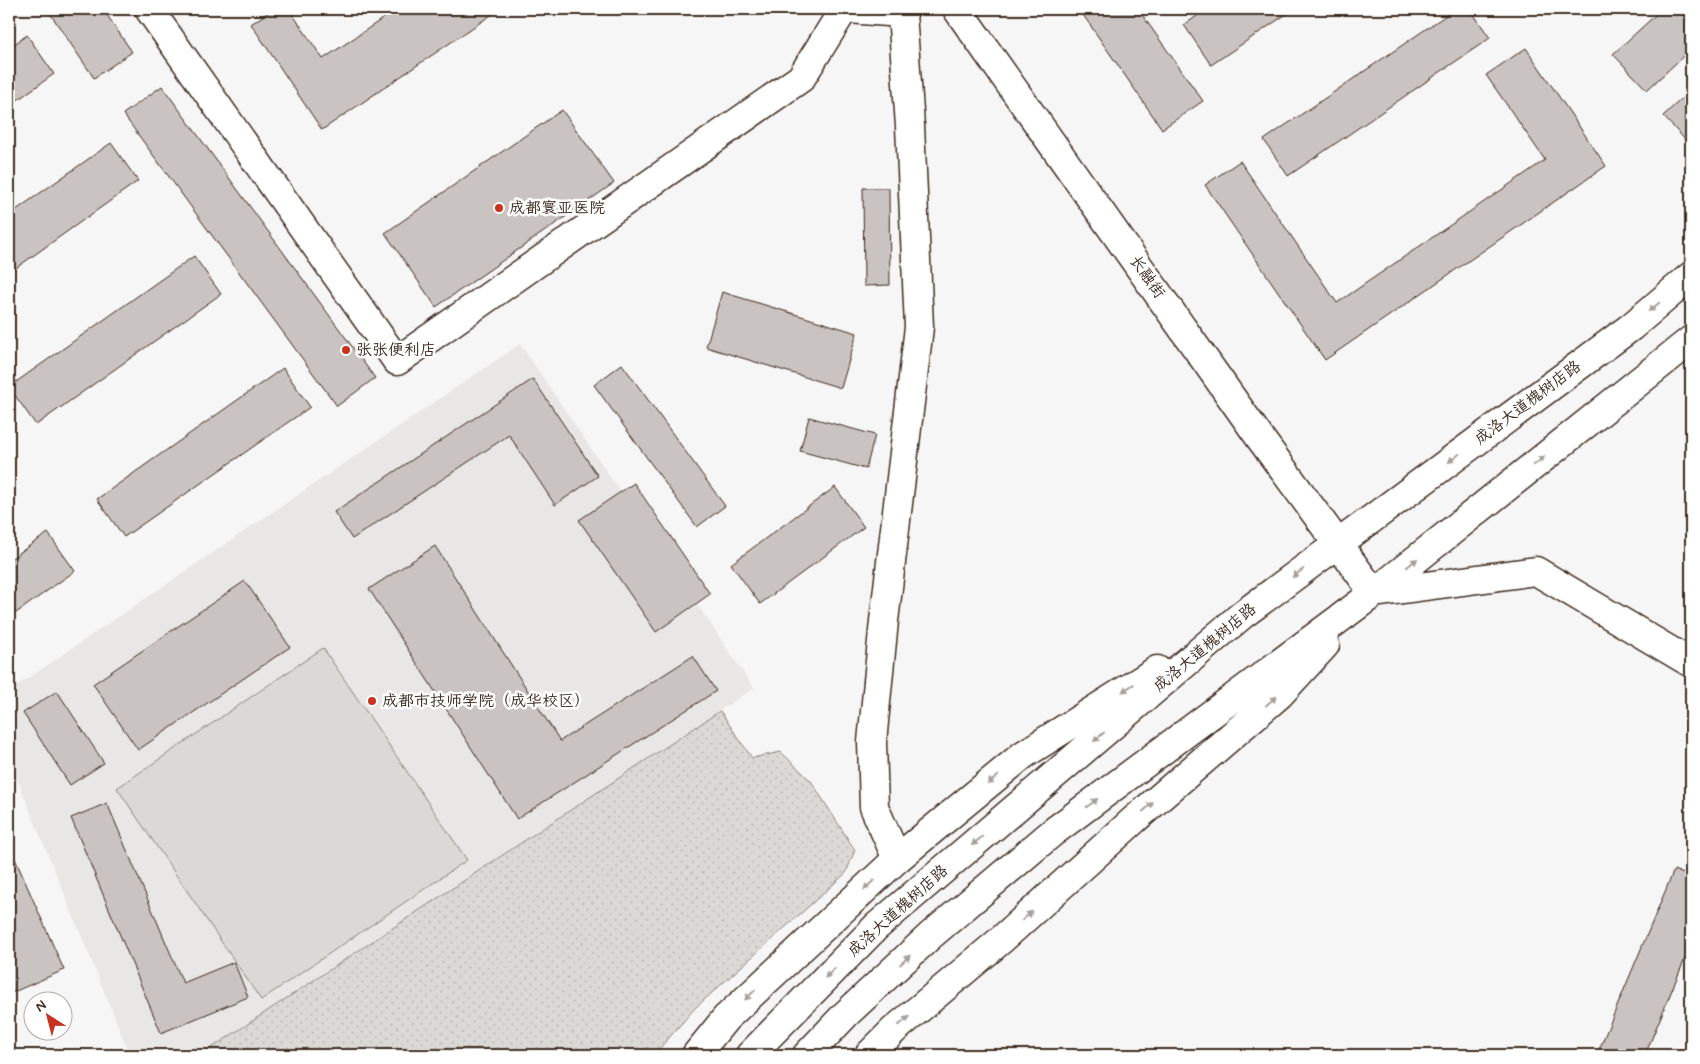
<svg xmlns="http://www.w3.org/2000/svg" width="1700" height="1064" font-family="Mynerve,'LXGW WenKai TC',sans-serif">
	<defs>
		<pattern id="park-dots" width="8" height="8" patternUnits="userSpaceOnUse" patternTransform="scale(1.25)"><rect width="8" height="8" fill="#dbd9d6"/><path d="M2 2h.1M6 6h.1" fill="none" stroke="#bdbab7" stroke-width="1.8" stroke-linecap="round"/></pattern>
	</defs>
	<rect width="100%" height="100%" fill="#f7f6f6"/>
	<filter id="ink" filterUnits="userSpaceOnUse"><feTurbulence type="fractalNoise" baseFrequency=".02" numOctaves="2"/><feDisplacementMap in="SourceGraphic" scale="10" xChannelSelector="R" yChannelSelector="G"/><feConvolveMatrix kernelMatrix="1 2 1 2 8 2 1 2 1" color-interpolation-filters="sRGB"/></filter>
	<g filter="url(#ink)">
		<!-- built -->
		<path fill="#e9e7e6" d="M520,344L754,688L201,1055H130L9,759V691Z"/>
		<!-- grass -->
		<path fill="#dbd9d6" stroke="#8b827a" d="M323,648L467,860L261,1000L117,788Z"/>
		<!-- park -->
		<path fill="url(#park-dots)" stroke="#8b827a" d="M720,711L752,758L781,752L811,781L855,850L846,873L695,1008L654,1055H201Z"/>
		<!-- building -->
		<path fill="#c9c3c1" stroke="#3b2a1e" d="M47,9H103L132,52L94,78Z
			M273,9H289L323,59L397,9H500L322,130L251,24Z
			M1079,9H1138L1203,101L1162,129Z
			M1207,9H1294L1211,65L1184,25Z
			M1455,9H1470L1490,38L1288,176L1264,140Z
			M1662,9H1691V49L1647,90L1613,54Z
			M27,35L54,74L9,106V48Z
			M1526,48L1606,166L1325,360L1205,185L1240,161L1337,303L1545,160L1486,75Z
			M162,86L375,378L337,406L123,114Z
			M1691,90V146L1663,116Z
			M562,110L614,183L436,307L385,233Z
			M111,143L138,181L9,273V215Z
			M863,188H889L890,285L864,286Z
			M194,256L221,294L36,425L9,387Z
			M722,292L857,333L841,388L706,347Z
			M622,364L725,506L697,527L594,385Z
			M283,368L310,407L124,537L97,499Z
			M533,379L598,476L555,505L509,435L352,539L334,512Z
			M809,417L875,435L866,469L800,451Z
			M634,483L710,594L656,632L579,520Z
			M835,487L864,527L760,604L731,564Z
			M48,533L75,571L9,618V560Z
			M435,546L560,741L693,656L716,691L517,819L369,589Z
			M245,581L290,647L138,750L93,684Z
			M57,691L104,763L70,785L23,713Z
			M107,803L183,983L234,962L248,997L161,1033L71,818Z
			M9,845L64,970L9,994Z
			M1674,870L1691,877V944L1645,1055H1605L1598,1052Z"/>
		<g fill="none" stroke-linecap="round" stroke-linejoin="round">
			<!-- minor casing -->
			<g stroke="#3b2a1e" stroke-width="31">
				<path id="minor" d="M149,9L397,361L801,78L844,9
					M848,9L902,13
					M957,9L1260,438L1374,593L1536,571L1691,663
					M897,859L874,807L872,742L884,621L919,327L910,126L902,13L905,9"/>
			</g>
			<!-- primary casing -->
			<g stroke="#3b2a1e" stroke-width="31">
				<path id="primary" d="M696,1055L726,1018L897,859L1023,755L1157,670
					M750,1055L876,927L1242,615L1631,327L1691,276
					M807,1055L846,1014L930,936L1053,832L1374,593L1691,340
					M869,1055L894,1030L1001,940L1135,819L1279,695L1325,645"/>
			</g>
			<!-- minor -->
			<use href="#minor" stroke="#fff" stroke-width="28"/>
			<!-- primary -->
			<use href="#primary" stroke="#fff" stroke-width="28"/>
		</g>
		<!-- one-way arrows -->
		<defs><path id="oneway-solid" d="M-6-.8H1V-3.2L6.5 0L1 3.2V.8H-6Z" transform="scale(1.25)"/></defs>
		<g fill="#a79f9a">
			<use href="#oneway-solid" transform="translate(1654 307) rotate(141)"/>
			<use href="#oneway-solid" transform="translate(1454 458) rotate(143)"/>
			<use href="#oneway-solid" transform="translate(1539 461) rotate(-39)"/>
			<use href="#oneway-solid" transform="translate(1412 563) rotate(-39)"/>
			<use href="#oneway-solid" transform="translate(1298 573) rotate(143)"/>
			<use href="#oneway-solid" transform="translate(1128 688) rotate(147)"/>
			<use href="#oneway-solid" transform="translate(1271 701) rotate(-41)"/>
			<use href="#oneway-solid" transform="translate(1099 737) rotate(139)"/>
			<use href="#oneway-solid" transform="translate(993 780) rotate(141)"/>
			<use href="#oneway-solid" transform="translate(1092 803) rotate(-37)"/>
			<use href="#oneway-solid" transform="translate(1148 807) rotate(-41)"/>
			<use href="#oneway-solid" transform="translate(977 841) rotate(140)"/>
			<use href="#oneway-solid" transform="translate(869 885) rotate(137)"/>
			<use href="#oneway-solid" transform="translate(1027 916) rotate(-42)"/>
			<use href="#oneway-solid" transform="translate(905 960) rotate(-43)"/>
			<use href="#oneway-solid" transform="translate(830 973) rotate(135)"/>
			<use href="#oneway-solid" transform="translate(750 995) rotate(137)"/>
			<use href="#oneway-solid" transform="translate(904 1021) rotate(-40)"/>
		</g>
	</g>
	<!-- markers -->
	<g fill="#c8321e" stroke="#fff" stroke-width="2">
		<circle cx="499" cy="208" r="5"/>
		<circle cx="346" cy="350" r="5"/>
		<circle cx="372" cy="701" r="5"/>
	</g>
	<g text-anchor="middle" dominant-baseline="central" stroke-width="5" stroke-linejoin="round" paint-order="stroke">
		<!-- poi labels -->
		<g font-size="16" fill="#3b2a1e" stroke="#fff" text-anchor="start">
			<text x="509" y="208">成都寰亚医院</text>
			<text x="356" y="350">张张便利店</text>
			<text x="382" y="701">成都市技师学院（成华校区）</text>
		</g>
		<!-- street labels -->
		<g font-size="16" fill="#3b2a1e" stroke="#fff">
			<text transform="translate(1147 277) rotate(55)">长融街</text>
			<text transform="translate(1528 403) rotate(-37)">成洛大道槐树店路</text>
			<text transform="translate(1205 648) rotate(-40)">成洛大道槐树店路</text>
			<text transform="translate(898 911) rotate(-42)">成洛大道槐树店路</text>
		</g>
	</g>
	<!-- margin -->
	<rect width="1700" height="1064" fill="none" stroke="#fff" stroke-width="30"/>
	<rect x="15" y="15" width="1670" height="1034" fill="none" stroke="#3b2a1e" stroke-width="2" filter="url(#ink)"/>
	<!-- north arrow -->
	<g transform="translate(48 1016) rotate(324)"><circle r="24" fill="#ffffff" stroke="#b1aaa5"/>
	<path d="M0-4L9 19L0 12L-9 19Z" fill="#c8321e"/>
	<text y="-8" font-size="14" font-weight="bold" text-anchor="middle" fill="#3b2a1e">N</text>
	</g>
</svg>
